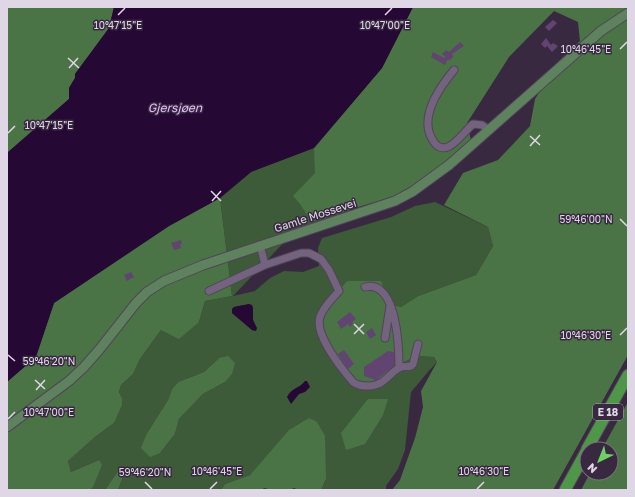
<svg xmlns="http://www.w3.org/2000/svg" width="635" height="497" font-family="'Golos Text',sans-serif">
	<rect width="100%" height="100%" fill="#382941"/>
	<!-- green -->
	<path fill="#3d5a39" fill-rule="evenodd" d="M314,148L352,215L291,235L233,296L255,291L270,278L284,271L303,272L319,266L318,248L322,238L391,217L415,206L435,202L488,227L493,246L476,275L418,296L401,307L390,304L395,366L417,356L434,357L437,362C427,372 420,382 411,392L405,450L398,469L386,486V490H321L326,479L261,464L250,475L225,484L221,490H118L125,471L120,468L105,490H90L93,487L99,460L71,472L68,461L95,437L114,423L122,398L119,392L121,385L133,374L140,359L161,330L199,322L205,301L232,296L220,198L251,172ZM249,304L253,308V320L256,331L252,330L232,313V309L234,307ZM219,358L225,382L203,394L179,419L175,434L160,453L147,433L168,400L172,389L178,382L204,372Z"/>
	<!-- forest -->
	<path fill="#4b7446" d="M7,7H114L109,28L75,74V78L69,88V99L7,153Z
		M413,7H628V355L553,490H392L400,480L415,438L423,407L421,391L437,362L434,357L417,356L395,366L381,380L357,385L327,349L318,319L323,310L347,281H381L390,304L401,307L418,296L476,275L493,246L488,227L444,205L463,173L498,160L530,126L535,99L557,63L580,41L578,22L554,11L509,57L467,123L472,145L449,165L392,197L311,221L300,204L293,196L315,173L314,148L382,68Z
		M220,198L232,296L205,301L199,322L179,339L161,330L140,359L133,374L121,385L119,392L122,398V405L114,423L95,437L68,461L71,472L99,460L102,465L93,487L90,490H7V382L36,356L54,303L169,226Z
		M228,356L235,363L232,374L225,382L203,394L179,419L175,434L160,453L150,457L141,448L147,433L168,400L172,389L178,382L204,372L219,358Z
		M368,399H388L383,415L365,444L346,450L341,433Z
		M628,402V490H581L590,473H611V449H602Z
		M309,418L317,422L325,436L326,479L321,490H299L294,488C285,493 273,490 264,488L262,490H221L225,484L250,475L289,430Z
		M120,468L125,471L118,490H105Z"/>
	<!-- water -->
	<path fill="#260834" d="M114,7H413L382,68L314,148L251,172L220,198L169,226L54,303L36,357L7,382V153L69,99V88L75,78V74L109,28Z
		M249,304L252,305L253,308V320L257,328L256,331L252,330L232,313V309L234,307Z
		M305,381H307L310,387L305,392L299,394L291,404L287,397C292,387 299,389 305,381Z"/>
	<!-- building -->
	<path fill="#624473" d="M553,20L557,23L549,31L545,27Z
		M546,38L551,45L553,43L558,46L552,52L547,46L545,48L541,44Z
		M460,42L464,46L452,54L453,57L449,61L448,59L445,65L431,57L433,52L444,58L445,56L442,54L446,50L449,52Z
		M181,240L182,243L180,245L181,248L174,250L171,243Z
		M131,272L134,277L127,281L124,275Z
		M350,312L356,319L352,322L353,324L350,327L348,324L341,329L337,322Z
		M372,328L376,335L370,339L366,332Z
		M344,350L354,364L348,369L338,354Z
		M388,351L394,352L396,364L376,380L364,376V367Z"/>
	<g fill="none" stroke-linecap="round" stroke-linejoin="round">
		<!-- minor casing -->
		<g stroke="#524459" stroke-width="9">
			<path id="minor" d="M454,70C439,88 417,119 434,142C437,147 442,149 448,147C457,143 465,131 473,124L482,125L489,130
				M260,245L265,265
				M365,287C397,279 399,348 399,367
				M209,291L265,265L301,253H309L321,259L329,270L339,291C332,299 323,307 320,317C314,334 342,369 353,382C358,386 363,386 369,386C385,385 387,375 399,368C402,366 407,367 411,366L413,364L418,344
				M385,338L390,306"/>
		</g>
		<!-- major casing -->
		<g stroke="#524459" stroke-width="11">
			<path id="major" d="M7,427L69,381L84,367L99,350L136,303L147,292L164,281L203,265L395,201L412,192L449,165L601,31L628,13"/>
		</g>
		<!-- highway casing -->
		<g stroke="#524459" stroke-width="13">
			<path id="highway" d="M587,449L628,375
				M565,490L587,450"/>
		</g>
		<!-- minor -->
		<use href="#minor" stroke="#74637f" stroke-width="7"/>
		<!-- major -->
		<use href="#major" stroke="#5e825e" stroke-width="9"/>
		<!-- highway -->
		<use href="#highway" stroke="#4f9748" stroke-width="11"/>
	</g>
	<!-- ticks -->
	<path fill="none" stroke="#e0d7e6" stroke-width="1.5" d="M118,15L125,8M385,15L392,8M620,49L627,42M68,58L79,68M69,68L78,58M8,133L15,126M530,136L540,145M530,146L540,135M211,191L221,201M212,201L221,191M620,219L627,226M354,324L364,334M354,334L364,324M620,335L627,328M8,355L15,361M35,380L45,389M36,390L45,380M8,419L15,412M145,482L152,489M210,489L217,482M477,489L484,482"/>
	<g text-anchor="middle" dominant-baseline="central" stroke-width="3" stroke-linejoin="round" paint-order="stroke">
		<!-- shield labels -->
		<rect fill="#382941" stroke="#aea3b4" stroke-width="1" x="593" y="404" width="30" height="16" rx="3"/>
		<g font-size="10" font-weight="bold" fill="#e0d7e6">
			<text x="608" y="412">E 18</text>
		</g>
		<!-- street labels -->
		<g font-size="11" fill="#e0d7e6" stroke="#382941">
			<text transform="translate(315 215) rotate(-18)">Gamle Mossevei</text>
		</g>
		<!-- water labels -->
		<g font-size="12" font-style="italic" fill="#e4befa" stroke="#382941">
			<text x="175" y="107">Gjersjøen</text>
		</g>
	</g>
	<g font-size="10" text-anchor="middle" fill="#e0d7e6" stroke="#382941" stroke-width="3" stroke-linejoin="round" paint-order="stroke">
		<text x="118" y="29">10°47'15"E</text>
		<text x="385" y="29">10°47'00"E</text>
		<text x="586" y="53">10°46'45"E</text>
		<text x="49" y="129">10°47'15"E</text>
		<text x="586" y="223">59°46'00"N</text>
		<text x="586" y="339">10°46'30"E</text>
		<text x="49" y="365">59°46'20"N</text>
		<text x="49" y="416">10°47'00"E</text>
		<text x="217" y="475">10°46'45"E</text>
		<text x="484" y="475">10°46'30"E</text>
		<text x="145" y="476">59°46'20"N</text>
	</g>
	<!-- border -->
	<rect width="635" height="497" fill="none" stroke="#e0d7e6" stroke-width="16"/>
	<!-- north arrow -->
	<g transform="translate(599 461) rotate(223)"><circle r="19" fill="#382941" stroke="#7b6f83"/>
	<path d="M0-3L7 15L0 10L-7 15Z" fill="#6cd362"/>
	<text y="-6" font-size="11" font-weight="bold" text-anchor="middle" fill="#e0d7e6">N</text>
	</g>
</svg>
